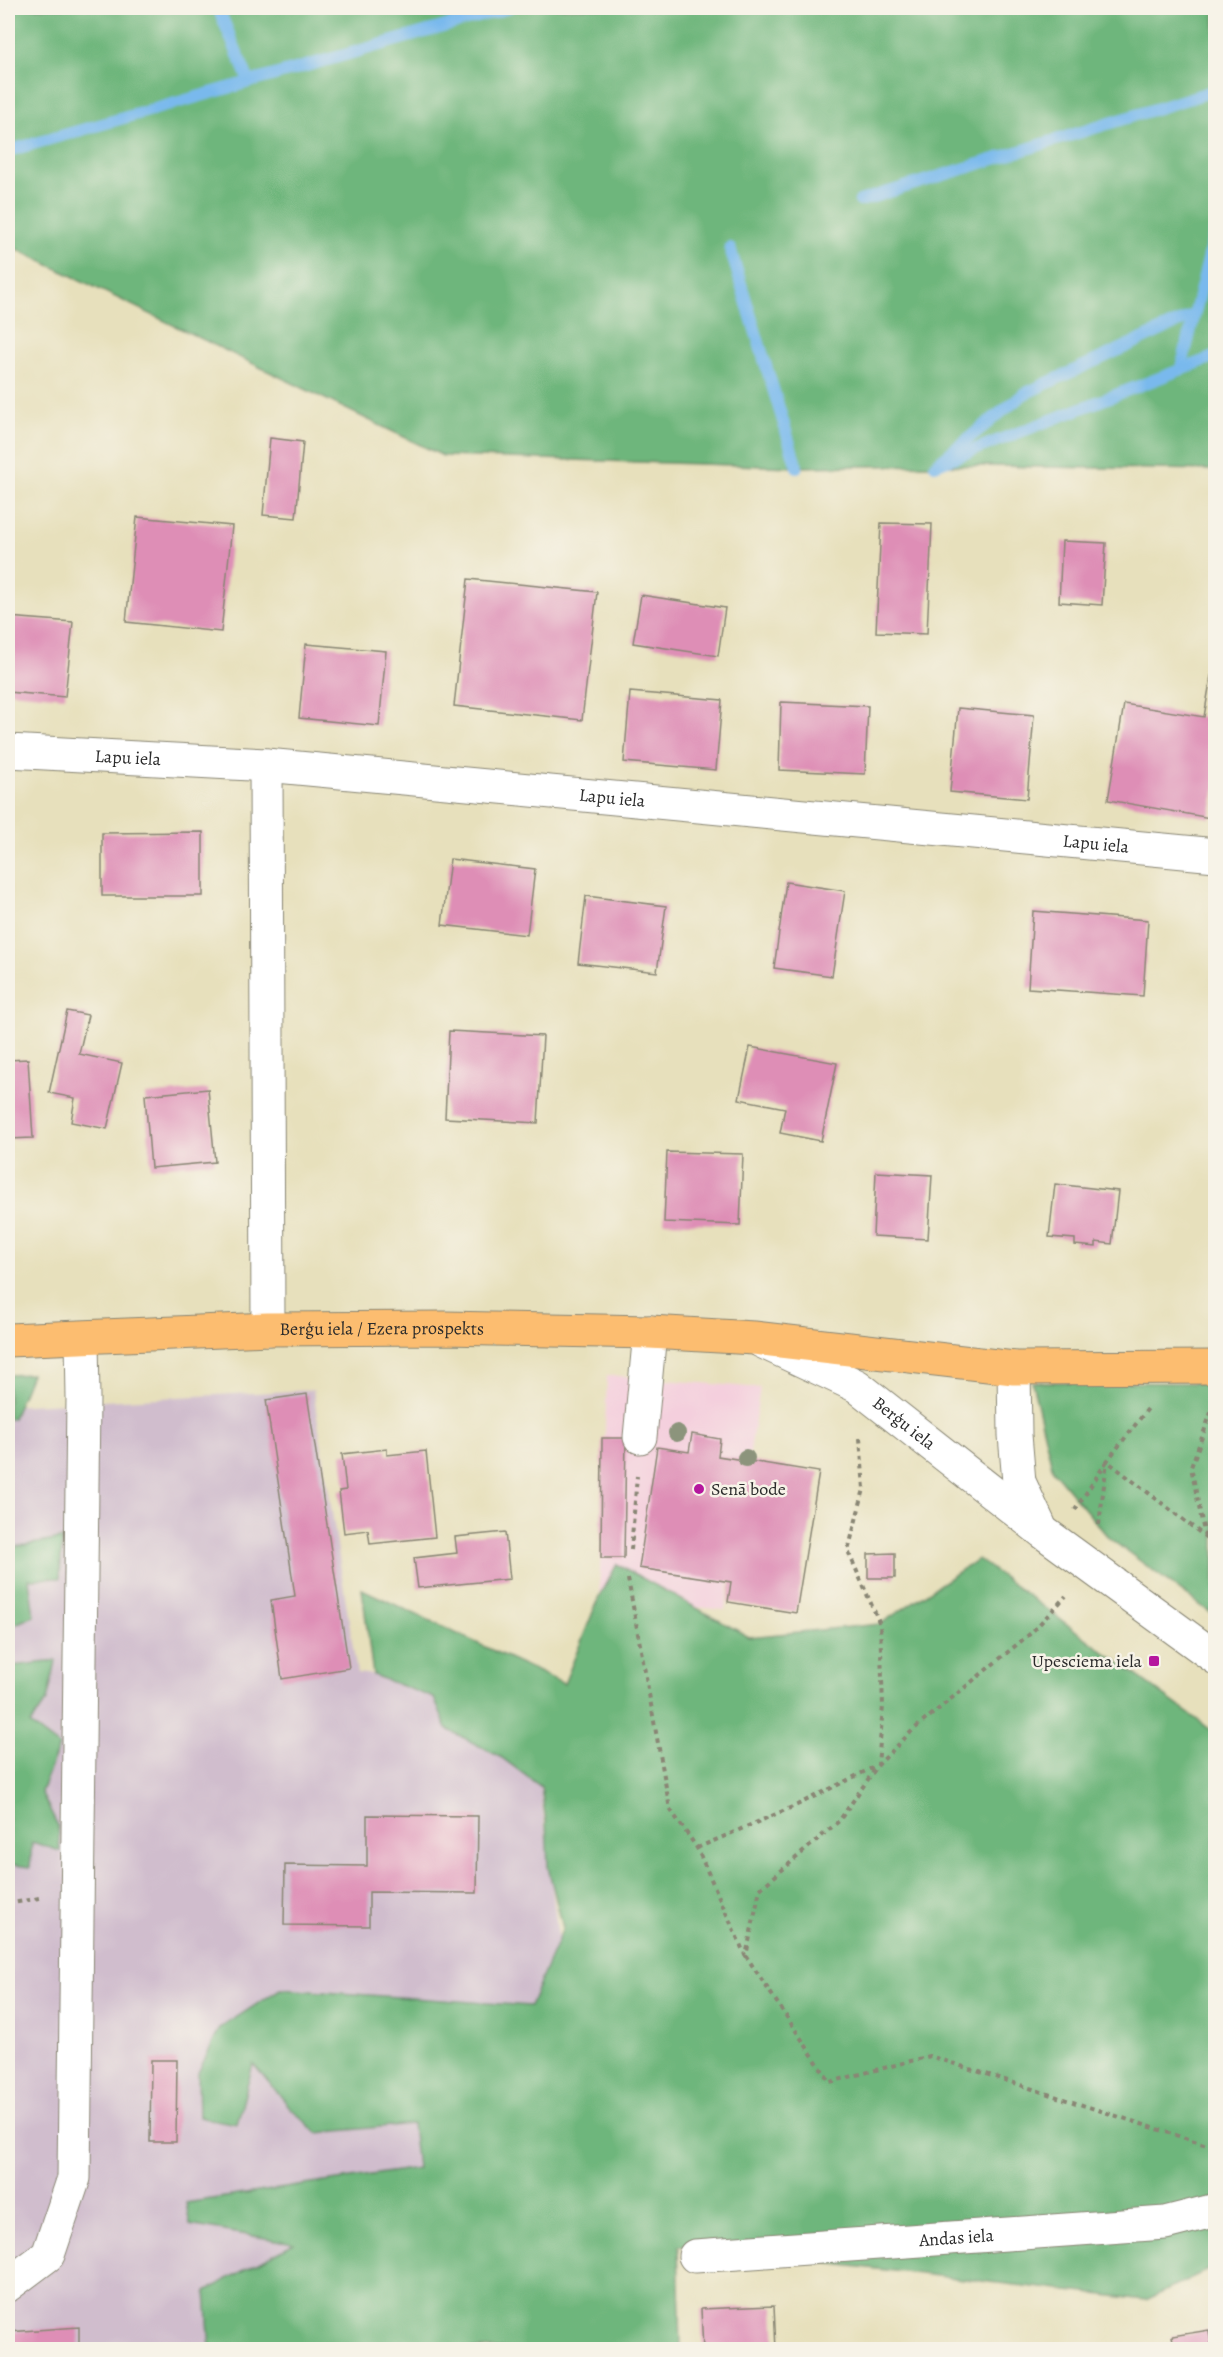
<svg xmlns="http://www.w3.org/2000/svg" width="1223" height="2357" font-family="Alegreya,serif">
	<rect width="100%" height="100%" fill="#f7f3e8"/>
	<filter id="ink" filterUnits="userSpaceOnUse"><feTurbulence type="fractalNoise" baseFrequency=".0167" numOctaves="2"/><feDisplacementMap in="SourceGraphic" scale="12" xChannelSelector="R" yChannelSelector="G"/><feConvolveMatrix kernelMatrix="1 2 1 2 8 2 1 2 1" color-interpolation-filters="sRGB"/></filter>
	<filter id="wash" filterUnits="userSpaceOnUse"><feTurbulence type="fractalNoise" baseFrequency=".008" numOctaves="4" result="noise"/><feDisplacementMap in="SourceGraphic" scale="24" xChannelSelector="R" yChannelSelector="G"/><feGaussianBlur stdDeviation="1.35" result="paint"/><feColorMatrix in="noise" values="0 0 0 0 0 0 0 0 0 0 0 0 0 0 0 0 0 1.4 0 .05"/><feComposite in="paint" operator="in"/></filter>
	<g filter="url(#wash)">
		<rect width="100%" height="100%" fill="#e7e0bc"/>
		<!-- built -->
		<path fill="#f4cfdd" d="M607,1375L760,1388L725,1610L599,1597Z"/>
		<!-- industrial -->
		<path fill="#d0bdcd" d="M313,1390L357,1673L529,1693L593,2233L327,2349L8,2350V1406Z"/>
		<!-- forest -->
		<path fill="#6eb67c" stroke="#4c7054" stroke-width="1.5" d="M8,8H1215V470L935,465L797,467L443,456L8,245Z
			M31,1374L13,1418L8,1419V1375Z
			M1032,1382L1215,1383V1616L1109,1538L1053,1471Z
			M62,1539L60,1578L29,1579L34,1616L8,1627V1548Z
			M978,1559L1215,1733V2267L1146,2300L678,2246L681,2349H210L206,2291L294,2243L190,2225L186,2203L417,2168L412,2124L317,2133L290,2107L253,2064L237,2124L199,2117L198,2073L220,2028L280,1989L530,2006L563,1928L548,1867L546,1822L541,1787L502,1758L447,1729L434,1698L373,1675L362,1589L564,1684L599,1597L617,1564L749,1637L880,1624Z
			M56,1661L47,1701L30,1724L59,1746L41,1792L58,1826L60,1851L32,1842L30,1867L8,1864V1664L11,1666Z"/>
		<g fill="none" stroke-linecap="round" stroke-linejoin="round">
			<!-- stream -->
			<path stroke="#79b9ed" stroke-width="12" d="M218,8L249,81
				M8,151L509,8
				M860,201L1216,90
				M730,248L797,467
				M1194,315L1024,394L935,465L1216,356
				M1181,369L1216,228"/>
		</g>
		<g id="blocks">
			<!-- building -->
			<path fill="#de8eb6" d="M270,438L303,442L296,518L263,515Z
				M137,517L232,526L221,632L126,622Z
				M881,523L932,524L927,634L876,632Z
				M1062,541L1106,543L1102,605L1059,602Z
				M468,579L597,592L582,720L454,706Z
				M641,595L725,608L718,656L633,643Z
				M8,617L73,622L65,697L8,692Z
				M306,644L386,651L379,726L299,718Z
				M1211,676L1216,677V788L1210,818L1108,800L1124,704L1204,717Z
				M630,692L722,700L716,770L624,762Z
				M781,702L868,706L865,774L779,770Z
				M958,708L1034,715L1027,799L950,792Z
				M203,832V896H102V833Z
				M450,859L535,869L527,935L442,925Z
				M786,882L845,891L832,976L774,968Z
				M586,896L666,906L657,972L578,963Z
				M1033,911L1148,920L1143,996L1028,988Z
				M67,1011L88,1015L79,1054L122,1063L107,1129L71,1122L75,1098L49,1093Z
				M449,1031L543,1036L538,1123L445,1118Z
				M750,1047L837,1063L821,1141L780,1133L785,1108L739,1099Z
				M28,1059L33,1138L8,1139V1060Z
				M208,1089L215,1162L151,1168L145,1095Z
				M667,1152L743,1154L740,1225L664,1222Z
				M876,1172L932,1175L928,1239L873,1236Z
				M1055,1184L1118,1191L1112,1244L1096,1242V1247L1075,1245V1239L1049,1237Z
				M307,1394L349,1668L282,1679L271,1600L295,1596L266,1400Z
				M692,1434L720,1439L718,1456L819,1472L796,1613L728,1602L731,1582L639,1568L657,1447L689,1452Z
				M602,1438H626L624,1558H601Z
				M387,1449V1455L426,1451L435,1537L370,1544L368,1530L344,1533L339,1491L346,1490L342,1454Z
				M505,1532L510,1579L418,1588L414,1558L457,1553L455,1537Z
				M895,1553V1578H868V1554Z
				M367,1815L478,1816L477,1893L369,1892V1926L284,1925L285,1865L367,1866Z
				M151,2060H177L176,2142H150Z
				M774,2306L776,2350H703L701,2309Z
				M79,2327V2350H8V2332Z
				M1209,2330L1212,2350H1175L1172,2336Z"/>
		</g>
	</g>
	<g filter="url(#ink)">
		<use href="#blocks" fill-opacity="0" stroke="#898674" stroke-width="1.5"/>
		<g fill="none" stroke-linecap="round" stroke-linejoin="round">
			<!-- minor casing -->
			<g stroke="#898674" stroke-width="35">
				<g id="minor">
					<path id="s1" d="M8,751L266,765L1216,855"/>
					<path d="M266,765L268,1329"/>
					<path id="s2" d="M761,1341L857,1386L1043,1532L1216,1658"/>
					<path d="M1014,1368L1015,1435L1019,1482L1039,1525"/>
					<path d="M640,1437L650,1332"/>
					<path id="s3" d="M695,2256L1165,2223L1216,2210"/>
					<path d="M8,2285L48,2255L74,2178L83,1399L82,1338"/>
				</g>
			</g>
			<!-- major casing -->
			<g stroke="#898674" stroke-width="35">
				<g id="major">
					<path id="s4" d="M8,1340L268,1329L445,1328L650,1332L754,1338L1014,1368L1216,1367"/>
				</g>
			</g>
			<!-- path -->
			<path stroke="#898674" stroke-width="4" stroke-dasharray="4.5 4.5" stroke-linecap="butt" d="M860,1438L864,1489L848,1551L880,1624L883,1706L878,1765L839,1821L760,1889L746,1956L830,2082L930,2056L1216,2148
				M1075,1510L1107,1461L1216,1545
				M1099,1525L1107,1461L1150,1406
				M1205,1537L1191,1467L1212,1410L1211,1407
				M631,1550L637,1476
				M628,1579L670,1809L697,1848L745,1955
				M697,1848L797,1805L878,1765L913,1730L1031,1633L1066,1596
				M8,1904L39,1898"/>
			<!-- minor -->
			<use href="#minor" stroke="#fff" stroke-width="33"/>
			<!-- major -->
			<use href="#major" stroke="#fcbd6f" stroke-width="33"/>
		</g>
		<!-- trees -->
		<g fill="#8c947b">
			<circle cx="677" cy="1433" r="9"/>
			<circle cx="746" cy="1458" r="9"/>
		</g>
	</g>
	<!-- markers -->
	<g fill="#b5179e" stroke="#f7f3e8" stroke-width="2">
		<circle cx="699" cy="1489" r="6"/>
		<rect x="1148" y="1655" width="12" height="12" rx="3"/>
	</g>
	<g text-anchor="middle" dominant-baseline="central" stroke-width="5" stroke-linejoin="round" paint-order="stroke">
		<!-- street labels -->
		<g font-size="18" fill="#2b2b2b" stroke="#f7f3e8">
			<text stroke="none"><textPath href="#s1" startOffset="120">Lapu iela</textPath></text>
			<text stroke="none"><textPath href="#s1" startOffset="606">Lapu iela</textPath></text>
			<text stroke="none"><textPath href="#s1" startOffset="1092">Lapu iela</textPath></text>
			<text stroke="none"><textPath href="#s4" startOffset="374">Berģu iela / Ezera prospekts</textPath></text>
			<text stroke="none"><textPath href="#s2" startOffset="166">Berģu iela</textPath></text>
			<text stroke="none"><textPath href="#s3" startOffset="262">Andas iela</textPath></text>
		</g>
		<!-- poi labels -->
		<g font-size="18" fill="#2b2b2b" stroke="#f7f3e8" text-anchor="start">
			<text x="711" y="1489">Senā bode</text>
			<text x="1142" y="1661" text-anchor="end">Upesciema iela</text>
		</g>
	</g>
	<!-- margin -->
	<rect width="1223" height="2357" fill="none" stroke="#f7f3e8" stroke-width="30"/>
</svg>
